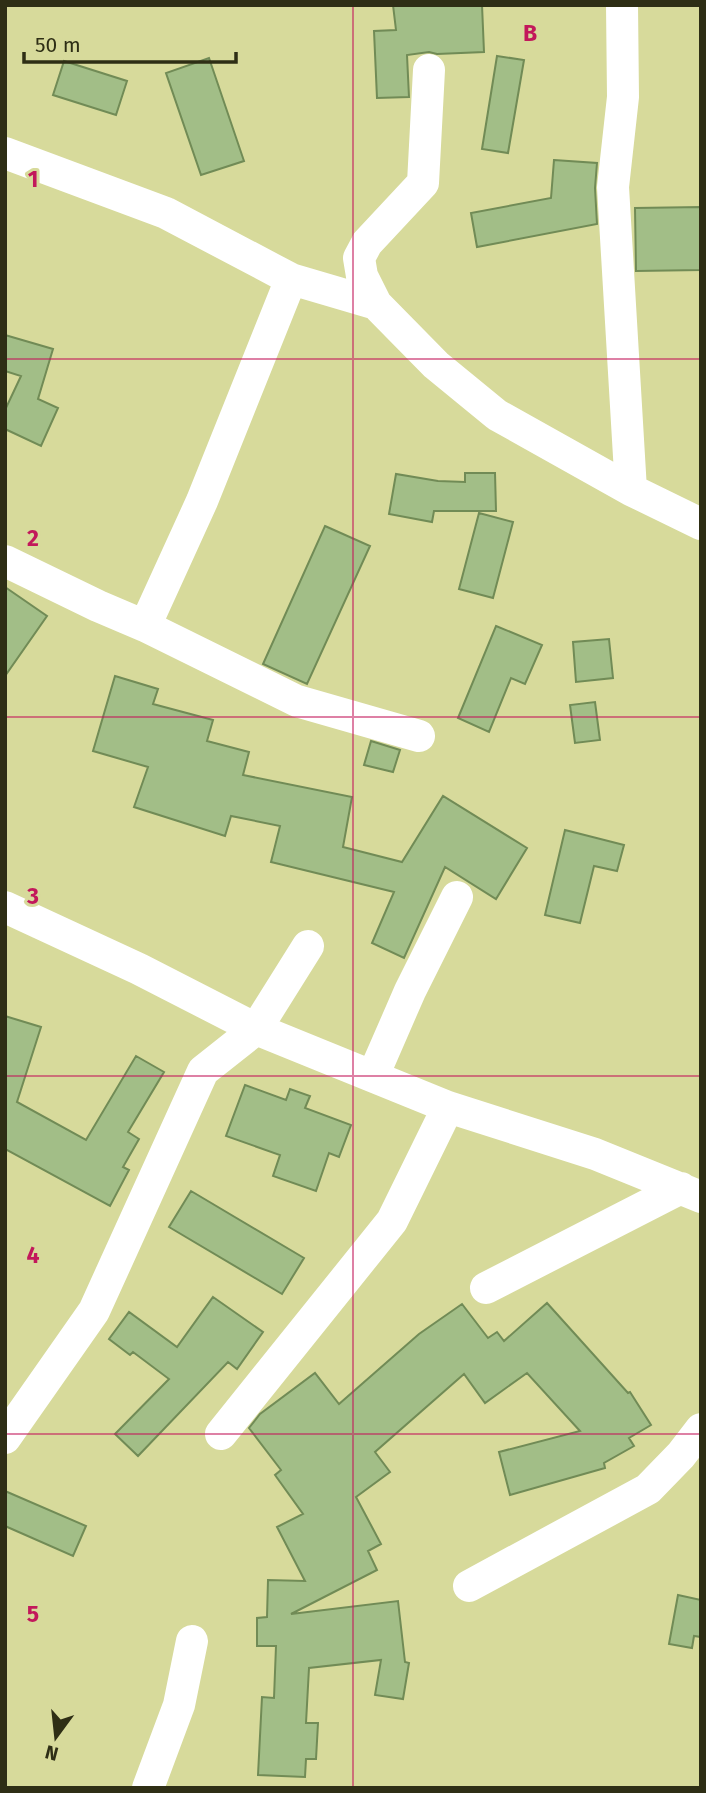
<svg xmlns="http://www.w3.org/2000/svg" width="706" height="1793" font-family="'Fira Sans',sans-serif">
	<rect width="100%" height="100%" fill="#d7da9b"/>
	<!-- building -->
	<path fill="#a2be87" stroke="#718b56" stroke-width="2" d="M393,5H482L484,52L437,54L429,52L407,55L409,97L377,98L374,31L396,30Z
		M497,56L524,60L508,153L482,149Z
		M209,58L244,161L201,175L166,73Z
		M64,61L127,81L116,115L53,95Z
		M554,160L597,163L595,188L597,224L477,247L471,213L551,198Z
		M701,207V270L636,271L635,208Z
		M5,335L53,349L38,399L58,408L41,446L5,429V410L21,376L5,371Z
		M465,473H495L496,511H434L432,522L389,514L396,474L438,481L465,482Z
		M479,513L513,522L493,598L459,589Z
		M325,526L370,546L307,684L263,664Z
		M5,587L47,616L5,676Z
		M496,626L542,645L525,684L511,678L489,732L458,718Z
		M609,639L613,678L576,682L573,642Z
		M115,676L158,689L153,704L213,720L207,741L249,752L243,775L352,797L343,847L402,862L443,796L527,848L496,899L445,867L404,958L372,943L394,892L271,862L280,826L231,816L225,836L134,807L148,767L93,751Z
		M595,702L600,740L575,743L570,705Z
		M371,741L400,750L393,772L364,765Z
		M565,830L624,845L617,871L594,866L580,923L545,915Z
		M5,1016L41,1027L17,1102L86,1140L136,1056L164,1072L128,1132L139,1139L123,1167L129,1170L110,1206L5,1149Z
		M245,1085L286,1100L290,1089L310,1096L305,1108L351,1125L339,1157L329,1153L316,1191L273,1176L280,1155L226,1136Z
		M191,1191L304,1258L282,1294L169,1227Z
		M213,1297L263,1332L237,1369L228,1362L138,1456L115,1434L169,1379L133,1352L130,1355L109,1339L129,1312L177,1347Z
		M547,1303L628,1393L630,1392L651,1425L629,1438L634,1446L604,1463L605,1468L510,1495L499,1452L580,1431L527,1373L485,1403L464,1374L375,1452L390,1472L356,1497L381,1544L368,1551L377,1570L291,1614L398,1601L405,1662L409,1663L403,1699L375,1695L381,1660L309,1668L306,1723H318L316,1759H306L305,1777L258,1775L262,1697L274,1698L276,1646H257V1618L267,1617L268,1580L305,1581L277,1527L303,1514L275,1475L281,1470L249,1428L260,1414L315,1373L339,1404L419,1334L462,1304L488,1338L497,1332L504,1341Z
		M5,1491L86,1526L73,1556L5,1526Z
		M678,1595L701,1600V1637L694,1636L692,1648L669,1644Z"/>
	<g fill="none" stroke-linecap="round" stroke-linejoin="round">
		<!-- minor -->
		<path stroke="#fff" stroke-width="32" d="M622,5L623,97L613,187L631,490
			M5,153L166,213L291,279L376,304L436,365L497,415L631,490L701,524
			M376,304L362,276L359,258L367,243L423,183L429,70
			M5,561L98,606L145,626L297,701L419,736
			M145,626L202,501L291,279
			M5,907L139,969L256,1029L448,1107L595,1154L701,1197
			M373,1076L410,991L457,897
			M486,1288L681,1188
			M221,1434L392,1221L448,1107
			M5,1438L94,1311L203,1071L256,1029L308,946
			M469,1586L648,1489L681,1455L701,1429
			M148,1788L179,1705L192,1641"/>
	</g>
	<!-- grid -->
	<path fill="none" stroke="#c2185b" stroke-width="2" stroke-opacity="0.55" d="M353,5V1788M5,359H701M5,717H701M5,1076H701M5,1434H701"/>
	<g font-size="23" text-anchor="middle" font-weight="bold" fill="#c2185b" stroke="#d7da9b" stroke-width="6" stroke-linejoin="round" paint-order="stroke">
		<text x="530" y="41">B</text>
		<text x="33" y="187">1</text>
		<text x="33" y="546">2</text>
		<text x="33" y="904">3</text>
		<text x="33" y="1263">4</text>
		<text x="33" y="1622">5</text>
	</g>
	<!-- border -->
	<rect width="706" height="1793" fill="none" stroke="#2e2e15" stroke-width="14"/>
	<!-- north arrow -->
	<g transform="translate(56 1737) rotate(195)" stroke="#d7da9b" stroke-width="5" paint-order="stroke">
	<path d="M0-5L12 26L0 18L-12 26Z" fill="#2e2e15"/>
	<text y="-10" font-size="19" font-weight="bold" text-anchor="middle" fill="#2e2e15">N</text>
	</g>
	<!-- scale -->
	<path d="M24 52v10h212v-10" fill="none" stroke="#2e2e15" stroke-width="3.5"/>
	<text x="35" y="52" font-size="21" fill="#2e2e15" stroke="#d7da9b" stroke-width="5" paint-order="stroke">50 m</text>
</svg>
